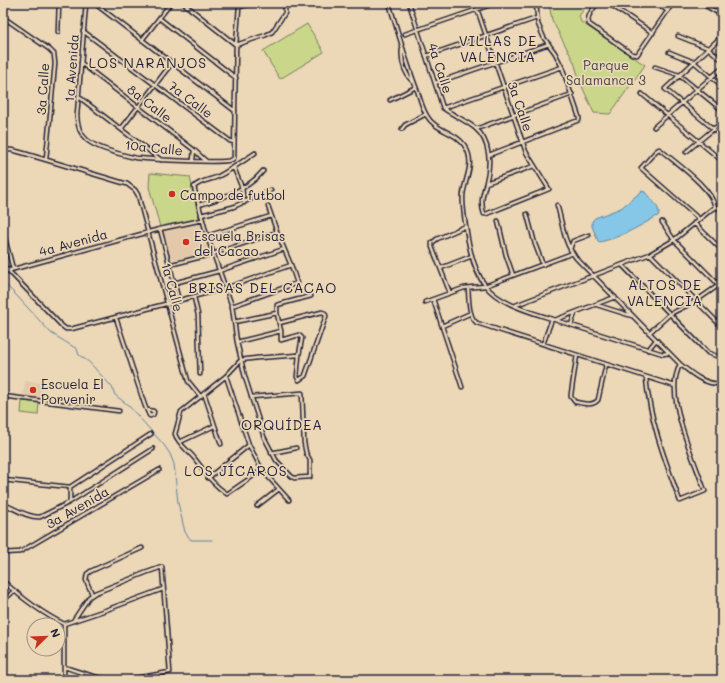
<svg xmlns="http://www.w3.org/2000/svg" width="725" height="683" font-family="Mali,sans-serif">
	<rect width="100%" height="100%" fill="#ecd7b6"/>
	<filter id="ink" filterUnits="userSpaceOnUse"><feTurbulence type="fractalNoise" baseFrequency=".025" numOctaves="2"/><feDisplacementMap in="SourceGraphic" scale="8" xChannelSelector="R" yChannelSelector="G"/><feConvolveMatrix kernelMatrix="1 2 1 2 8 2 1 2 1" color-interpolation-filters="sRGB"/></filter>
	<g filter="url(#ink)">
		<!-- built -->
		<path fill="#e3c9aa" d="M200,222L211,253L171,263L161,232Z
			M25,381L42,383L40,400L23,398Z"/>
		<!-- green -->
		<path fill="#cad689" stroke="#767c62" d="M549,3H588L579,16L581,22L645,65L610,114L594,113L580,82L574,62L552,20Z
			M307,24L324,52L280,79L263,51Z
			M150,173L190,177L199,219L160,227L149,187Z
			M22,401L39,403L38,415L21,413Z"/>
		<!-- water -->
		<path fill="#86c7e7" stroke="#5e85a2" d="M642,191L645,192C650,199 660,206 659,215C640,226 622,237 600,242L598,241L592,226V221L595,218L621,208Z"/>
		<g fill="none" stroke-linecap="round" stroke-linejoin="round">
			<!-- stream -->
			<path stroke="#5e85a2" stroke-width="1" d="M3,283L7,286L17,296L51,333L77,349L79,355L89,362L112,387L115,395L128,405L164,445L170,454L174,464L178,503L185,532L191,540H212"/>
			<!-- minor casing -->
			<g stroke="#22223b" stroke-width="5.5">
				<path id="minor" d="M86,3L77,115C77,125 79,133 87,140C97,149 123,155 136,158C147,159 225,164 231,160C232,160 233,159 234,158L236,45L239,7
					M94,3L235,111
					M183,3L236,45L266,35L272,32L285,13V3
					M237,3L239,7
					M389,3C398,32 406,61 417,90C420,98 422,108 427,116C435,131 458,132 466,148C475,164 465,178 463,195C462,209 466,226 468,240C471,255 475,272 485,285C498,304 534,313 555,320L615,297
					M409,3L443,108C453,115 465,120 475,128C491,141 491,165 486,183C483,194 480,202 484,214H486L549,189L526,152L475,3
					M598,3C593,9 586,16 589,24L632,54L637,55L673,3
					M608,3L653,33
					M656,3L668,11
					M706,6L722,15
					M239,7L255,3
					M159,18L236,78
					M3,19L7,20L49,49L54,54L55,64L46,159
					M83,31L230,141L234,142
					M58,32L59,3
					M405,34L496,3
					M678,36L708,48L722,60
					M722,36L665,89L722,136
					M142,40L171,3
					M402,49C401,61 404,73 413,82
					M669,52L694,62L722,86
					M426,56L537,18
					M81,63L194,150L206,161
					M655,67L679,75L722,110
					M435,83L549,44
					M642,94L721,160L722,159
					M79,97L161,160
					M390,100L416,87
					M443,108L562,67
					M654,127L722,68
					M121,129L172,63
					M402,129L405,125L426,114
					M476,129L572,94
					M3,150H12L23,153L127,184L135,190L138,195L188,381L201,397
					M686,152L722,122
					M489,155L579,120V117L562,67L555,53L544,38L538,24L536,3
					M193,160L194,150
					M234,168L242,188L244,203
					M486,183L534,166
					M199,205C222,198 248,190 263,171
					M557,205C563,224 563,242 576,258L680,364C692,374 705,385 722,384
					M527,214L535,244L543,265
					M201,215L233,207L271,190
					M699,219L641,168L656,151L659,149L662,151C677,164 712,188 715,207
					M498,221L506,255L513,275
					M662,222L674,240L722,288
					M694,223L722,250
					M160,229L179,301
					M3,231L13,269
					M207,236L271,216
					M570,249L573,241L589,235
					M650,254L722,327
					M3,265L62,326L66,329H71L226,288L291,265
					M169,265L213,254L277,232
					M622,265L708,353L722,358
					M441,268L472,256
					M3,272L160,229L202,220
					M174,283L219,271L284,249
					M468,288C469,298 468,317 477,323L675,386
					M450,293L432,247V243L437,239L466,226
					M194,297L198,315L200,374
					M433,299L462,387
					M425,302L464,288L485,286L573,253
					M516,305L650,254L674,240L712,209C716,207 718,207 722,211
					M597,305L632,316
					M232,306L297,283L291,265L277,232L268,206
					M277,313L279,323L322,312L325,313L326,316L305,376L299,380L297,377L299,355
					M116,318L145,406L149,415L150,416L153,415L154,412L153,411L147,410
					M555,320L663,354L669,353
					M234,322L277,313V305L311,296
					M279,323L281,331
					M571,325L575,313
					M442,326L471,313
					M649,333L670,314L696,301L722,283
					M237,342L281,331V340L299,335L302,338L299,355L257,358L241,360L226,376L181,412L175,434C178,444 189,451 195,459C207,474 210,482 227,494L262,470
					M543,344L552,319
					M648,350L656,340
					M577,355L571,394V397L575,402C583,403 592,407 598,400L606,365
					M226,376L249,445L262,470L289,500
					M646,378C650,421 665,460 680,501L705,491C694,460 674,416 675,385C675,377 677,371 680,364
					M204,393L221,444
					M3,396L119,411
					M251,397L302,393L304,443L306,453L310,460V477L294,478L291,476L276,460L264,437L245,377L237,342L232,306L207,236L194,187C199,181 210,180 217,177C231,170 243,161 255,153
					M180,442L214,426
					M271,453L296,448
					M208,478L249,445
					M3,480L70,487L151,434
					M70,501V487
					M3,504C14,508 28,518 40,517L70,502L153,449
					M257,506L279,489
					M3,553L20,552L159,470
					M3,581C22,598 41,613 64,624
					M92,594L86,580L87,574L91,571L142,548
					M3,601L14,591
					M73,621L89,597L95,593L145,573L162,567L170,672L126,680
					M64,624L106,610L163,589
					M64,667C83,673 101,680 121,680
					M64,680V624"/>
			</g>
			<!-- minor -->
			<use href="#minor" stroke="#ecd7b6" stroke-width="2.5"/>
		</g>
	</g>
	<!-- markers -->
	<g fill="#c8321e" stroke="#ecd7b6" stroke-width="1.5">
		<circle cx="172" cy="194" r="4"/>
		<circle cx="186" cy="242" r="4"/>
		<circle cx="33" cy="390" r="4"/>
	</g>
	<g text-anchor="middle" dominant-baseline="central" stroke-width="3.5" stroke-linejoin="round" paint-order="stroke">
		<!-- park labels -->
		<g font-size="13" fill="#44464b" stroke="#ecd7b6">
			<text x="606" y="64">Parque<tspan x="606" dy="15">Salamanca 3</tspan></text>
		</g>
		<!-- street labels -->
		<g font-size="13" fill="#22223b" stroke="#ecd7b6">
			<text transform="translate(71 68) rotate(-86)">1a Avenida</text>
			<text transform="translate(441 68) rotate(72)">4a Calle</text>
			<text transform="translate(42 89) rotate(-86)">3a Calle</text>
			<text transform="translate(191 99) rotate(37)">7a Calle</text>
			<text transform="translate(150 103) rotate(38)">8a Calle</text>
			<text transform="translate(521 106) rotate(71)">3a Calle</text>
			<text transform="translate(154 147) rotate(6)">10a Calle</text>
			<text transform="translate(73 242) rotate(-15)">4a Avenida</text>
			<text transform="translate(173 287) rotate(75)">1a Calle</text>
			<text transform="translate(77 507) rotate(-30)">3a Avenida</text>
		</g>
		<!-- poi labels -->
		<g font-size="13" fill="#22223b" stroke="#ecd7b6" text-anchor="start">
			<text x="180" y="194">Campo de futbol</text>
			<text x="194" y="235">Escuela Brisas<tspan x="194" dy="15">del Cacao</tspan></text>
			<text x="41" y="383">Escuela El<tspan x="41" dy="15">Porvenir</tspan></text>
		</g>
		<!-- neighbourhood labels -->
		<g font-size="14" letter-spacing="1" fill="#22223b" stroke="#ecd7b6">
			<text x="498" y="40">VILLAS DE<tspan x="498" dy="16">VALENCIA</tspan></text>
			<text x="148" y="62">LOS NARANJOS</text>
			<text x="665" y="284">ALTOS DE<tspan x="665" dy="16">VALENCIA</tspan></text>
			<text x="263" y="287">BRISAS DEL CACAO</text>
			<text x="282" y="424">ORQUÍDEA</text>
			<text x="236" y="470">LOS JÍCAROS</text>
		</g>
	</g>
	<!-- margin -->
	<rect width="725" height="683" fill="none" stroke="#ecd7b6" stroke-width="16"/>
	<rect x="8" y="8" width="709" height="667" fill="none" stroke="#22223b" stroke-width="1.5" filter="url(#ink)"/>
	<!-- north arrow -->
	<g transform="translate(46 637) rotate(67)"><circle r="19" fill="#ecd7b6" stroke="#9b8f85"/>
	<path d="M0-3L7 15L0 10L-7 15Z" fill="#c8321e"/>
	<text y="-6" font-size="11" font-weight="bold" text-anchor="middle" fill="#22223b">N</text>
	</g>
</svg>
